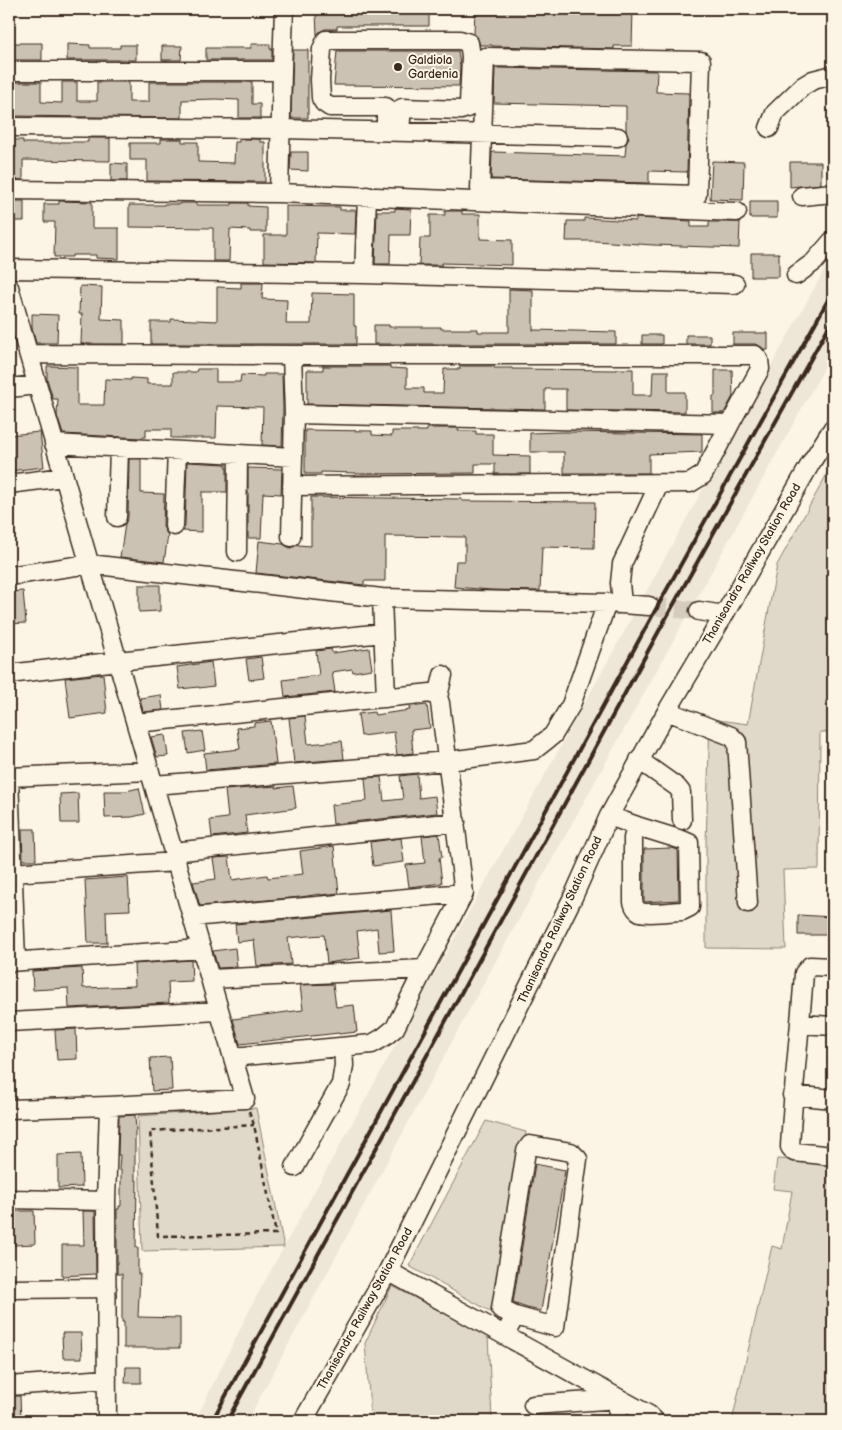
<svg xmlns="http://www.w3.org/2000/svg" width="842" height="1430" font-family="'Balsamiq Sans',sans-serif">
	<rect width="100%" height="100%" fill="#fcf5e5"/>
	<filter id="ink" filterUnits="userSpaceOnUse"><feTurbulence type="fractalNoise" baseFrequency=".02" numOctaves="2"/><feDisplacementMap in="SourceGraphic" scale="10" xChannelSelector="R" yChannelSelector="G"/><feConvolveMatrix kernelMatrix="1 2 1 2 8 2 1 2 1" color-interpolation-filters="sRGB"/></filter>
	<g filter="url(#ink)">
		<!-- built -->
		<path fill="#eee6d6" d="M833,254V352L487,977L247,1421H195L255,1299Z"/>
		<!-- green -->
		<path fill="#e0d8c8" stroke="#8e8173" d="M833,463V733L820,732L819,869L783,870L786,949L706,948V843L710,719L748,724L777,565Z
			M256,1108L284,1247L142,1251L138,1116Z
			M486,1121L526,1132L495,1314L409,1266Z
			M777,1159L833,1162V1421H732L772,1246L782,1249L792,1191L773,1189Z
			M392,1286L488,1336L492,1419L462,1421H371L365,1343Z"/>
		<!-- building -->
		<path fill="#ccc2b3" stroke="#3b2a1e" d="M341,9H429V26H337V29H325L321,31L317,35L316,12L342,13Z
			M475,9L577,11V9H633L632,46H614V49L492,46V45H480L477,37L474,34Z
			M9,43H42V60H9Z
			M67,44L90,45V48H120V45H136V60H67Z
			M251,44H270V49H272V60H206V48H251Z
			M162,46H182L181,60H162Z
			M293,50H308V118H291Z
			M337,51H458L460,66L459,86L334,85Z
			M495,68L657,71L656,92L689,93L687,172L649,171V183L491,179L492,152L625,156L626,144L629,138L626,130V106L494,103Z
			M9,82H41V102L62,103V82H77V101H97V82H129V102H149V82H252V104H260V118H239V100L216,99L182,100V118L9,116Z
			M88,138H110V161L23,160V180L9,179V140H23V143H60V142H88Z
			M161,139H182V142H198V162L234,163L235,142H239V139H260V142H265V182L147,181V160H130V143H161Z
			M291,152H308V171L290,170Z
			M712,161L744,162L743,200L710,199Z
			M790,162H821V184L790,187Z
			M111,163L127,164V181H111Z
			M9,201H24V221H9Z
			M59,201L92,202V228H119V259L96,258V255H72V257H54L55,222H44V204H59Z
			M750,201H777V218H750Z
			M180,203H196V205H232V203H248V206L266,207V232H250V230L230,229L229,261H213V228L129,227V205H164V204H180Z
			M286,206L340,207V210H356L355,234L317,233L316,263L264,262V235H286Z
			M395,208L411,209L410,235H391L390,264H375L377,211H395Z
			M445,211H462V214H480V239L512,240V265L442,263V265H419L420,238H430V215H445Z
			M584,218L636,221V218L691,221V227H709V222H740L739,248L653,245L596,241H566L567,221H584Z
			M751,253H779V277H751Z
			M241,283H263L262,299L287,300L286,324H311L312,293L354,294V326H356V344H151V322H171V319L217,321V287L241,288Z
			M80,286L102,287L101,319L124,320V344H81L82,314H79Z
			M509,289L533,290V330L616,332V344H374V325H389V327H441V329H478V332H509Z
			M32,314L58,315L57,343H36L32,327Z
			M733,333H768V350H765L760,346L755,344H733Z
			M642,335H662V344H642Z
			M686,335H710V344H686Z
			M47,366L77,367V405H104L105,379L131,380V378L147,379V384H173V372H196L197,369H216V382H240L241,375L264,376V374H282L283,407L282,446L262,445L263,407L217,406L216,438H171V429H146V437H142V438L63,434L57,416L58,399H53L47,379Z
			M323,366H390V368L407,369V388H424V393H443L444,369H460V366H494V368H512V369L617,370V369H633V395H652L653,371H668V392H685V412L566,410V389H545V409L307,404V370H323Z
			M715,370H732L733,396L724,413H713V396H715Z
			M427,428H458V431H476V434H493V455L530,456V474H495V464H475V473L356,474V473L321,472V474H305V430L372,431V435L392,436V431H427Z
			M40,432L44,467L9,471V435Z
			M563,432L702,434V452L649,454V473H564V452H530V433Z
			M129,459H141V493L164,494L163,526L165,531L168,535L164,562L120,557L125,524L128,517Z
			M187,462L226,464V468H227V492H202V532L183,531L185,526Z
			M248,468L282,469L281,494L263,493L261,538H248Z
			M311,497L462,499V501L595,502L594,548L542,547L540,591L491,590L454,587L456,561H465V537L385,536V581H364V585L256,573L259,541L283,544L290,548L298,545L311,546Z
			M139,585H160V611L139,612Z
			M23,591L26,623L9,624V592Z
			M369,648L372,669L353,672L352,669L332,672L335,692L285,697L283,680L319,675L316,651L331,649L332,653Z
			M261,657L264,678L249,680L246,659Z
			M211,662L214,686L199,688V687L180,689L177,667Z
			M103,674L107,713L70,718L65,678Z
			M161,695L163,710L143,712L140,698Z
			M427,705L430,728L411,730L413,753L397,755L394,732L361,736L358,714L374,712L375,715L410,710L409,707Z
			M305,716L308,744L342,741L344,759L294,763L289,718Z
			M271,721L276,764L206,770L204,753L240,749L237,728L254,726V723Z
			M202,731L205,750L188,753L185,733Z
			M165,735L168,756L157,757L151,737Z
			M417,774L419,798L435,796L437,813L333,824L331,805L367,801L365,778L381,777L384,801L403,799L400,776Z
			M276,786V788L293,786L296,808L245,815L247,833L212,837L210,820L228,818L225,790Z
			M139,788L145,814L132,817L105,818L104,791H126Z
			M78,793L79,823H61L60,794Z
			M22,829H35L36,860H23Z
			M439,834L442,857L439,858L442,883L409,887L406,865L425,863L422,836Z
			M401,838L404,862L373,866L370,842Z
			M334,846L339,893L320,895V894L301,897L200,906L193,882L216,879L213,858L229,857L232,880L267,875L268,878L303,874L300,851Z
			M672,848L678,850L679,900L644,902V849Z
			M128,877L130,910L106,911L107,943H88L85,880Z
			M391,910L394,951L379,952L377,928L357,931L360,958L327,963L324,935L307,936L288,938L291,964L257,966L254,940L237,942L235,924Z
			M798,915L833,917V935H798Z
			M235,948L237,967L218,968L213,951Z
			M191,960L192,981L168,982L169,1003L69,1008L68,988L33,990L32,971L82,968L83,988L135,986L134,964Z
			M333,984L336,1007L354,1005L357,1032L339,1034V1033L240,1044L233,1019L303,1010L300,985Z
			M76,1029L77,1059L57,1060L55,1030Z
			M170,1057L172,1090L152,1091L150,1058Z
			M135,1115L136,1131H135V1180H137L136,1248H138V1274H140L138,1317L180,1318V1348H124V1322H122V1274H117V1209H119V1206H121V1170H119L120,1155H118L119,1116Z
			M81,1154L82,1187L58,1188V1155Z
			M535,1164L565,1170L541,1311L527,1308L513,1303Z
			M13,1211H34L35,1244L14,1245Z
			M83,1211H95L96,1274L62,1276V1245H84Z
			M62,1333H81L82,1358H63Z
			M126,1367H141V1383H125Z
			M9,1396H20L21,1421H9Z"/>
		<g fill="none" stroke-linecap="round" stroke-linejoin="round">
			<!-- minor-tunnel -->
			<path stroke="#d5ccbd" stroke-width="18" stroke-dasharray="18 9" stroke-linecap="butt" d="M649,606L699,611"/>
			<!-- minor casing -->
			<g stroke="#3b2a1e" stroke-width="21">
				<path id="minor" d="M485,57L701,61L697,195L480,189Z
					M9,71H282L284,9
					M9,127L281,129L618,137
					M769,128L775,113L803,86L813,80L833,75
					M386,131V107H330L324,103L321,98L320,80L322,49L326,40H460L469,43L471,56L469,104L467,108L461,110L402,108L400,131
					M9,190L279,193L737,212
					M279,193L282,71
					M802,196L833,193
					M9,269L364,274L735,284
					M364,274L367,196
					M796,275L814,262L833,240
					M9,287L245,1099L109,1106L9,1109
					M28,354L292,355H755L759,360L760,369L730,424L294,414
					M9,388L37,385
					M54,444L293,457
					M9,484L64,477
					M292,486L690,483L703,475L730,424
					M117,517L119,447
					M174,526L177,451
					M291,537L294,414L292,355
					M237,552L238,454
					M9,576L89,564L382,598L607,603L649,606
					M382,598L386,698
					M622,604L620,583L622,564L659,484
					M699,611L724,615
					M9,674L118,661L383,633
					M438,697L443,675
					M667,711L731,736L737,742L748,903
					M136,723L431,693L438,697L440,703L464,893L424,969L395,1028L384,1037L372,1044L233,1057
					M639,760L677,787L681,792L682,820
					M9,777L16,961
					M9,777L150,771
					M154,785L448,761L534,750L553,735L571,705L607,603
					M609,816L637,826L682,840L689,843L690,907L682,911C673,911 649,915 640,912C636,910 634,906 633,902V838L637,826
					M173,852L456,822
					M12,873L176,862
					M192,917L464,893
					M9,962L202,949
					M833,967L810,966L804,973C800,1031 793,1088 790,1147L794,1152L833,1156
					M210,979L424,969
					M9,1022L219,1011
					M800,1024L833,1026
					M792,1095L833,1099
					M295,1167L341,1084L344,1065L343,1047
					M9,1199L106,1201
					M388,1271L649,1415L655,1421
					M9,1289L107,1288
					M505,1335L515,1316L501,1309L526,1151L530,1145L571,1152L578,1159L555,1327L515,1316
					M9,1386L107,1379
					M533,1405L619,1399L617,1421
					M107,1421L106,1201L109,1106
					M303,1421L388,1271L573,897L609,816L667,711L724,615L812,461L833,428"/>
			</g>
			<!-- path -->
			<path stroke="#3b2a1e" stroke-width="2.5" stroke-dasharray="5 4" stroke-linecap="butt" d="M249,1111L254,1125L276,1234L158,1236L150,1131L254,1125"/>
			<!-- minor -->
			<use href="#minor" stroke="#fcf5e5" stroke-width="18"/>
			<!-- rail -->
			<path stroke="#3b2a1e" stroke-width="4" d="M212,1421L656,609L833,291
				M227,1421L665,620L833,319"/>
		</g>
	</g>
	<!-- markers -->
	<circle fill="#3b2a1e" stroke="#fcf5e5" stroke-width="2" cx="398" cy="67" r="5"/>
	<g text-anchor="middle" dominant-baseline="central" stroke-width="4" stroke-linejoin="round" paint-order="stroke">
		<!-- poi labels -->
		<g font-size="12" fill="#3b2a1e" stroke="#fcf5e5" text-anchor="start">
			<text x="408" y="60">Galdiola<tspan x="408" dy="14">Gardenia</tspan></text>
		</g>
		<!-- street labels -->
		<g font-size="12" fill="#3b2a1e" stroke="#fcf5e5">
			<text transform="translate(752 564) rotate(-60)">Thanisandra Railway Station Road</text>
			<text transform="translate(560 920) rotate(-65)">Thanisandra Railway Station Road</text>
			<text transform="translate(365 1309) rotate(-61)">Thanisandra Railway Station Road</text>
		</g>
	</g>
	<!-- margin -->
	<rect width="842" height="1430" fill="none" stroke="#fcf5e5" stroke-width="30"/>
	<rect x="15" y="15" width="812" height="1400" fill="none" stroke="#3b2a1e" stroke-width="2" filter="url(#ink)"/>
</svg>
